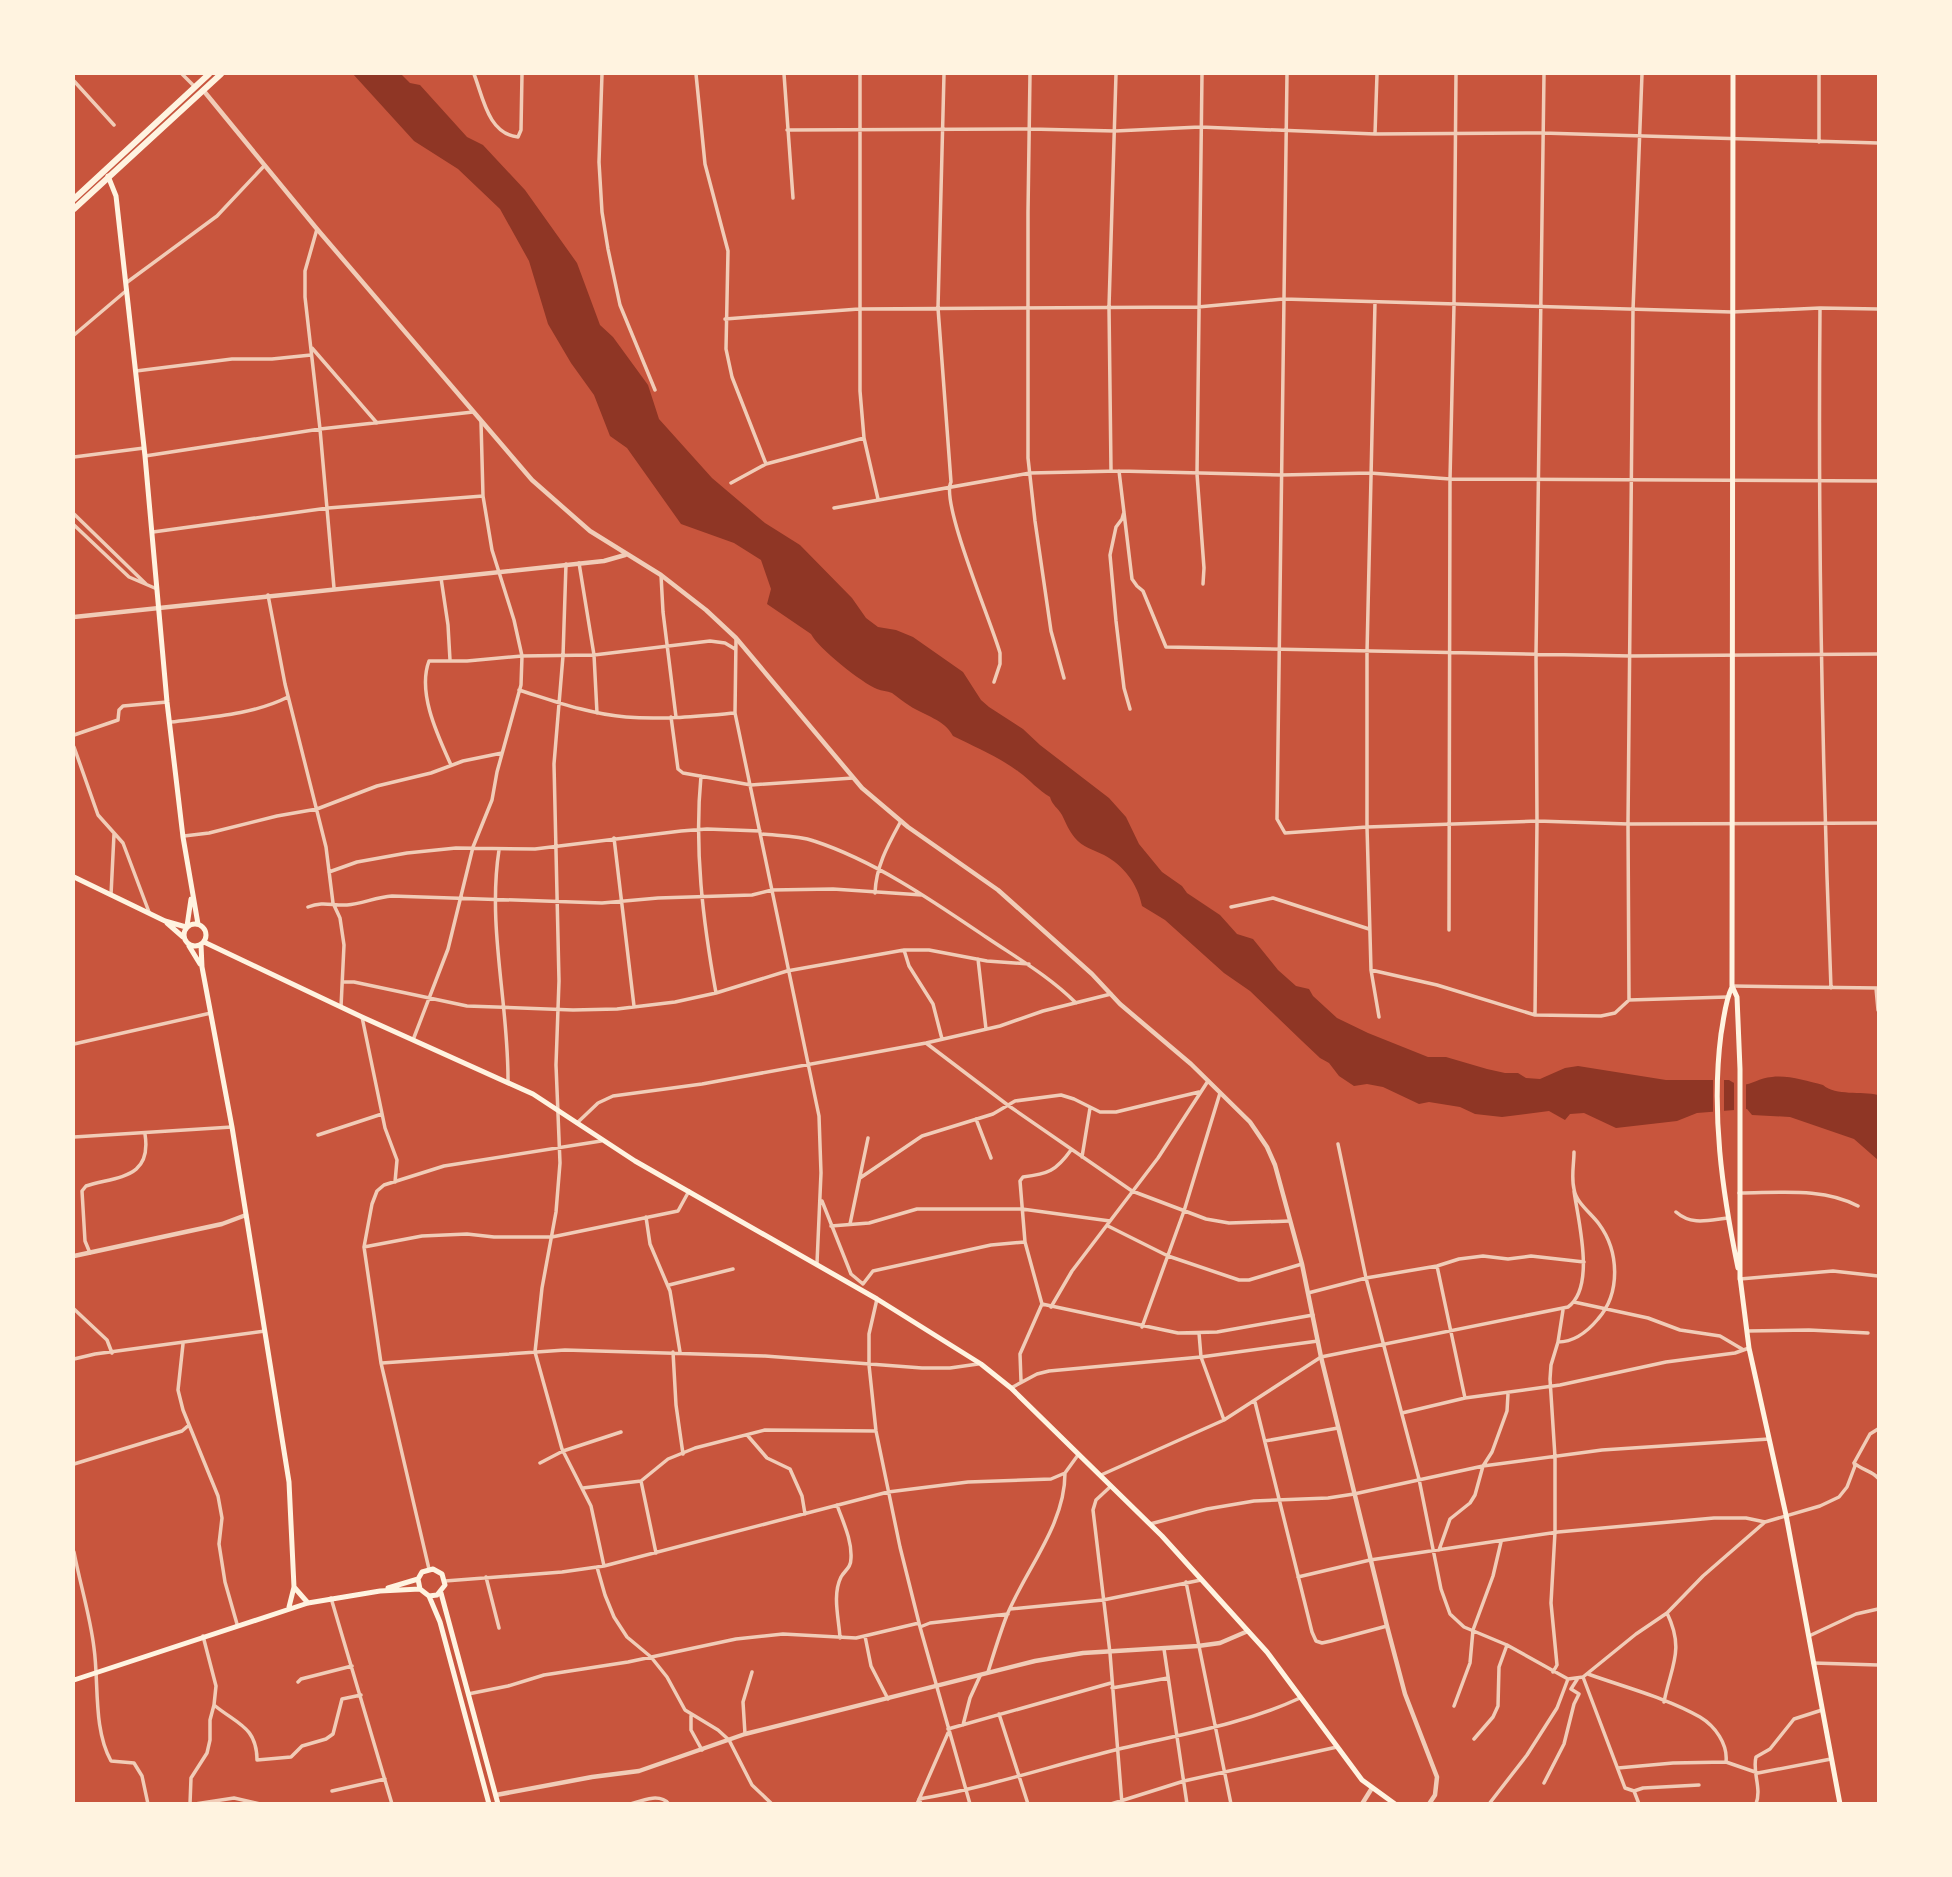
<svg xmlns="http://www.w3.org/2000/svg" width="1952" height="1877" font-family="Georgia,serif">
	<rect width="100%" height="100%" fill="#c8553d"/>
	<!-- water -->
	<path fill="#8f3625" d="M353,74H401L410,83L420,85L467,137L483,145L525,190L577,263L600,325L613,337L648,385L659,419L712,478L765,523L800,545L852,598L866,618L878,627L896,630L913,637L963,672L981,700L989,707L1023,729L1040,745L1109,798L1126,817L1139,844L1162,872L1182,886L1187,893L1220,915L1237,934L1253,939L1278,970L1296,986L1309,989L1313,996L1337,1018L1368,1033L1428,1057H1446L1487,1069L1505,1073H1518L1526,1078L1540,1079L1565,1068L1578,1066L1666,1080H1729C1746,1092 1754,1078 1772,1077C1788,1075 1807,1081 1823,1085C1836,1096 1861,1091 1878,1095V1160L1854,1139L1790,1117L1752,1115L1747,1109L1697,1113L1677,1121L1616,1128L1584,1113L1570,1114L1565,1120L1549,1111L1502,1117L1475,1114L1460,1107L1429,1102L1419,1104L1383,1087L1367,1084L1354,1086L1339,1076L1329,1063L1320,1058L1302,1041L1250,991L1224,973L1165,920L1142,906C1138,884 1123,865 1104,855C1094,850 1082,847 1075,838C1069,831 1066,823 1062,815C1058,808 1052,805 1050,797C1038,790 1030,780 1019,772C999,757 975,747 953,736C945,720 924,715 910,706C903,702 898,697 892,693C887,691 882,691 877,689C862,683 818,648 811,634L767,604L771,589L761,560L734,543L681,524L627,448L610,436L594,395L571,363L548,324L529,261L500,209L458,169L414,141Z"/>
	<!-- pier -->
	<path fill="#c8553d" d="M1713,1076H1724V1116L1713,1117Z
		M1734,1079L1746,1082V1114H1734Z"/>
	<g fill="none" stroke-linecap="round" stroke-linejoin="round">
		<!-- minor -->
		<path stroke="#f1ccb7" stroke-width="3.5" d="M182,74L195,87
			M474,74C483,97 488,134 518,137L521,130L522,74
			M602,74L599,162L602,212L608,249L620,305L655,390
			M696,74L705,164L728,251L726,349L732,377L766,464
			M784,74L793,198
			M860,74V391L864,438L878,499
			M944,74L938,308L951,482C940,502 992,624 1000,653V664L994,682
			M1030,74L1028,212V458L1035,521L1051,631L1064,678
			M1202,74L1197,474L1204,568L1203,584
			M1287,74L1277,819L1285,833L1367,827L1537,821L1628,824L1878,823
			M74,81L114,125
			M787,130L1030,129L1115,131L1200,127L1375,134L1542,133L1878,143
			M1375,134L1377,74
			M1819,142V74
			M317,229L305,271V297L320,429L334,588
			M126,283L217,216L264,166
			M1375,302L1367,653V827L1371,970L1379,1017
			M1820,308C1818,534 1822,761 1831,988
			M725,319L859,309L1198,307L1283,299L1732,312L1820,308L1878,309
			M74,335L127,290
			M312,348L377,423
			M136,371L232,359H272L311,355
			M145,456L320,429L473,412
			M74,457L144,448
			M1111,470L1109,307L1116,74
			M1119,471L1132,579L1137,586L1143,591L1166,647L1631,656L1878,654
			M731,483L766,464L864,438
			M834,508L1030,473L1119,471L1282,475L1370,473L1450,479L1878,481
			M1124,512L1122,519L1116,527L1110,555L1116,621L1124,688L1130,709
			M74,514L146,584
			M74,525L129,577L157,589
			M153,532L328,508L483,496
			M579,563L594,655L597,713
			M566,564L563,656L554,764L559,981L556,1065L560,1163L556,1212L542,1288L535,1352L562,1449L591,1506L604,1566
			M661,575L663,612L676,717
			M441,578L448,625L450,660
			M268,595L285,684L326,847L333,903L340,918L344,945L341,1007
			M736,639L735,713L819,1116L821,1173L817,1263
			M519,690C554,701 589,714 626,717C662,720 700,716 735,713
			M671,717L678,769L683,773L751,785L853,778
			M171,722C210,717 252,715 288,697
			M74,735L118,720L119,710L123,706L167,702
			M74,747L98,815L123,843L149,912
			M451,765C438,736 417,693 429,661H467L522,656L594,655L710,641L725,643L735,649
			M701,776C694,848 703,922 716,993
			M761,834C778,836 797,835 814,841C875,861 933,901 986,937C1017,958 1049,976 1076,1003
			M184,836L209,833L277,816L317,809L377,786L431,773L463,761L502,753
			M614,838L634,1006
			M499,850C487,928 509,1005 508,1083
			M329,872L357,862L407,853L456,848L535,849L681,831L707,829L760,831
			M875,893C876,866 888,845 901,821
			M111,895L114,834
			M308,907C323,901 333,906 347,905C362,904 376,897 392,896L602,903L658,898L752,895L772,890L833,889L922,895
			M1231,907L1273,898L1369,929
			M1449,930L1450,479L1454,305L1456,74
			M904,950L909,966L933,1004L942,1039
			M978,959L986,1029
			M1371,970L1437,985L1535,1015L1601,1016L1615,1013L1629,1000L1727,997
			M342,982H354L467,1006L573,1010L617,1009L675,1002L716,993L787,971L904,950H929L987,961L1029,964
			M1732,986L1878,988
			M1876,988L1878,1010
			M1629,1000L1628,824L1633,310L1642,74
			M1535,1015L1537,821L1536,654L1544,74
			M362,1017L385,1128L397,1160L395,1182
			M413,1040L448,949L473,847L492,800L497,772L521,685L522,656L514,620L492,550L483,496L481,422
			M926,1043L1009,1106L1132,1191L1206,1219L1229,1223L1290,1221
			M74,1044L211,1013
			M976,1119L991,1158
			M577,1123L598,1103L613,1096L702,1084L926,1043L1000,1026L1043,1011L1111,994
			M318,1135L382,1114
			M74,1137L232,1127
			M1338,1144L1366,1278L1419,1479L1441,1589L1450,1614L1464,1627L1507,1645L1568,1679L1583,1677L1636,1634L1667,1613L1703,1576L1765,1522L1820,1506L1839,1497L1847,1487L1855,1466L1854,1463L1870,1434L1878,1429
			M1082,1157L1090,1108
			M860,1178L922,1136L993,1114L1015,1101L1061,1095L1074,1099L1100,1112H1116L1199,1092
			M1739,1193C1778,1193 1823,1187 1858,1206
			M822,1201L851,1274L863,1284
			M1676,1212C1692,1226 1709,1220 1728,1218
			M646,1217L650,1244L670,1291L680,1352
			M850,1224L868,1138
			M831,1226L869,1223L917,1209H1022L1110,1221
			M1108,1226L1168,1256L1239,1280H1249L1302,1264
			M364,1247L422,1236L467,1234L494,1237H552L678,1211L689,1191
			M90,1253L85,1241L82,1191L86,1186C118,1176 152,1179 145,1134
			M1437,1266L1465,1398
			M1740,1279L1833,1271L1878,1276
			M863,1284L873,1271L991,1245L1025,1242
			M669,1285L733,1269
			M1308,1293L1366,1278L1437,1266L1459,1259L1483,1256L1508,1259L1531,1256L1584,1262
			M877,1299L869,1334V1365L876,1431L900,1547L920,1627L970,1804
			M1574,1302L1648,1318L1680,1330L1720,1336L1742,1349
			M1042,1304L1178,1333L1217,1332L1313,1315
			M1051,1307L1072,1271L1158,1158L1208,1081
			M74,1309L107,1340L112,1353
			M1142,1327L1184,1211L1220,1093
			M1747,1331L1809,1330L1868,1333
			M1199,1333L1201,1357L1224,1420
			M1558,1342C1574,1342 1588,1331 1598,1319C1621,1293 1619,1251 1599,1224C1591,1213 1576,1203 1574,1189C1571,1177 1574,1164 1574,1152
			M183,1344L178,1390L183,1410L218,1496L222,1518L219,1544L225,1582L237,1624
			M673,1352L676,1405L683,1454
			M74,1359L95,1354L265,1331
			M382,1363L565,1350L765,1356L922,1368H950L978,1364
			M1021,1381L1020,1354L1042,1304L1025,1242L1020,1181L1023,1177C1048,1174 1056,1171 1071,1150
			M1011,1388L1037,1374L1049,1371L1201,1357L1318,1341
			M1255,1402L1312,1632L1316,1641L1322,1643L1331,1641L1387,1626
			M1402,1413L1465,1398L1560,1385L1666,1362L1735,1353L1749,1348
			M748,1436L767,1458L790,1469L802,1496L805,1514
			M1265,1441L1338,1428
			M540,1463L563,1451L621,1432
			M1854,1463C1862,1470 1872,1471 1878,1478
			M74,1464L182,1431L189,1425
			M1101,1475L1224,1420L1321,1357L1568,1307C1596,1287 1578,1220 1574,1191
			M641,1481L656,1553
			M1110,1487L1096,1500L1093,1510L1110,1653L1122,1804
			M583,1488L641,1481L668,1459L695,1448L765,1430L876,1431
			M837,1505C843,1522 852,1540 851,1558C851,1568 845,1570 841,1577C832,1595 839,1619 840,1638
			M1150,1524L1207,1509L1254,1501L1328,1498L1354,1494L1483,1466L1602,1450L1769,1439
			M1439,1550L1450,1519L1470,1503L1475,1495L1483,1466L1492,1452L1507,1411L1508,1394
			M74,1552C80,1584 90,1615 94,1648C99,1683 93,1729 111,1761L134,1763L142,1776L148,1804
			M597,1567L605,1595L614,1617L627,1637L651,1657L667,1677L685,1710L718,1730L729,1740L752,1785L772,1804
			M429,1569L381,1363L364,1247L372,1204L377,1191L384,1185L444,1166L601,1141
			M486,1577L499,1628
			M1298,1577L1370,1560L1558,1532L1714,1518H1746L1765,1522
			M445,1581L562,1572L604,1566L888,1492L968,1482L1051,1479L1065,1473L1078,1455
			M1186,1582L1231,1804
			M331,1598L392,1804
			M1010,1609L1103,1600L1201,1580
			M920,1627L930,1623L1008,1614
			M865,1636L871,1666L888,1699
			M1809,1636L1856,1614L1878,1609
			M1164,1649L1187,1804
			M1813,1663L1878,1665
			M988,1672C994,1653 1000,1633 1007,1615C1026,1569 1065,1525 1065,1473
			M1553,1672L1557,1665L1551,1603L1555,1532V1457L1550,1379L1551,1365L1558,1342L1563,1310
			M1588,1674C1624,1687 1667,1698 1700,1717C1715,1726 1728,1744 1726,1762L1758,1773L1831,1759
			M1583,1677L1625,1788L1634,1791L1643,1788L1699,1785
			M298,1682L301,1679L352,1666
			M1112,1688L1168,1678
			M468,1694L508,1686L544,1675L628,1662L736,1639L783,1634L856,1638L919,1623
			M1664,1702C1671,1666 1685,1650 1667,1613
			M214,1705C237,1724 257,1727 257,1760L291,1757L302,1746L326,1739L333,1734L342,1699L361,1695
			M1454,1706L1470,1663L1473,1630L1493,1576L1501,1542
			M999,1714L1028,1804
			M691,1716V1730L702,1750
			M963,1725L970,1698L980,1676
			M948,1729L1111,1683
			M745,1734L743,1702L752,1672
			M1474,1739L1493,1717L1498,1706L1499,1667L1507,1645
			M1618,1768L1673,1763L1726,1762
			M1544,1783L1564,1744L1574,1704L1579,1694L1571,1689L1578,1678
			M332,1791L385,1779
			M1634,1791L1639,1804
			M190,1804L191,1778L207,1753L210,1740V1720L214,1705L216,1686L203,1636
			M195,1804L234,1798L260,1804
			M631,1804C643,1800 660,1793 669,1804
			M917,1804L948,1733
			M921,1804L919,1799C986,1788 1050,1766 1115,1750C1177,1735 1242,1725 1300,1698
			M1111,1804L1184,1781L1337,1747
			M1489,1804L1527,1755L1557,1708L1568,1679
			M1756,1804C1762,1788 1752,1772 1756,1757L1770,1749L1794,1719L1822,1710"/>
		<!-- tertiary -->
		<path stroke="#f1ccb7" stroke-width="4.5" d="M203,90L317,229L532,480L590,531L661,575L706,610L736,638L862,788L908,827L998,890L1092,974L1120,1004L1191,1064L1250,1122L1267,1147L1275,1165L1302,1264L1321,1357L1387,1626L1405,1694L1437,1777L1435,1795L1429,1804
			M74,617L604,561L625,555
			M74,1256L222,1224L246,1215
			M496,1795L592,1777L639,1771L745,1734L1035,1661L1083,1653L1198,1646L1220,1643L1248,1631
			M1362,1804L1372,1788"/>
		<!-- secondary -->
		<path stroke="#fff3e0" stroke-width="5" d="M1733,74L1732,986L1737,997L1740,1069V1279
			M108,176L116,196L145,456L167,702L183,837L198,924
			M74,877L165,921L186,927
			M167,923L183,937
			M184 935a11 11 0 1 1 22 0a11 11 0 1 1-22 0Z
			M187,926L191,899
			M204,942L362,1017L533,1094L635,1161L877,1299L981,1364L1011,1388L1162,1536L1267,1652L1362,1780L1395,1804
			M201,945L202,967L232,1127L289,1482L294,1587L289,1607
			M189,946L200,964
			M1732,987C1725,1001 1724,1018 1721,1034C1711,1112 1722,1191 1738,1268
			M1740,1277L1749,1348L1786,1515L1840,1804
			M294,1587L308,1603
			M388,1588L418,1579
			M441,1593L498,1804
			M429,1596L440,1622L489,1804
			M74,1680L308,1603L380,1591L420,1589L429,1596L437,1595L445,1585L442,1574L433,1569L422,1572L418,1579L420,1589"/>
		<!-- trunk -->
		<path stroke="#fff3e0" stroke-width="6" d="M74,199L209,74
			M74,209L221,74"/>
	</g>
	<!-- border -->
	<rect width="1952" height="1877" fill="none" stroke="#fff3e0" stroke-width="150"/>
</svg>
